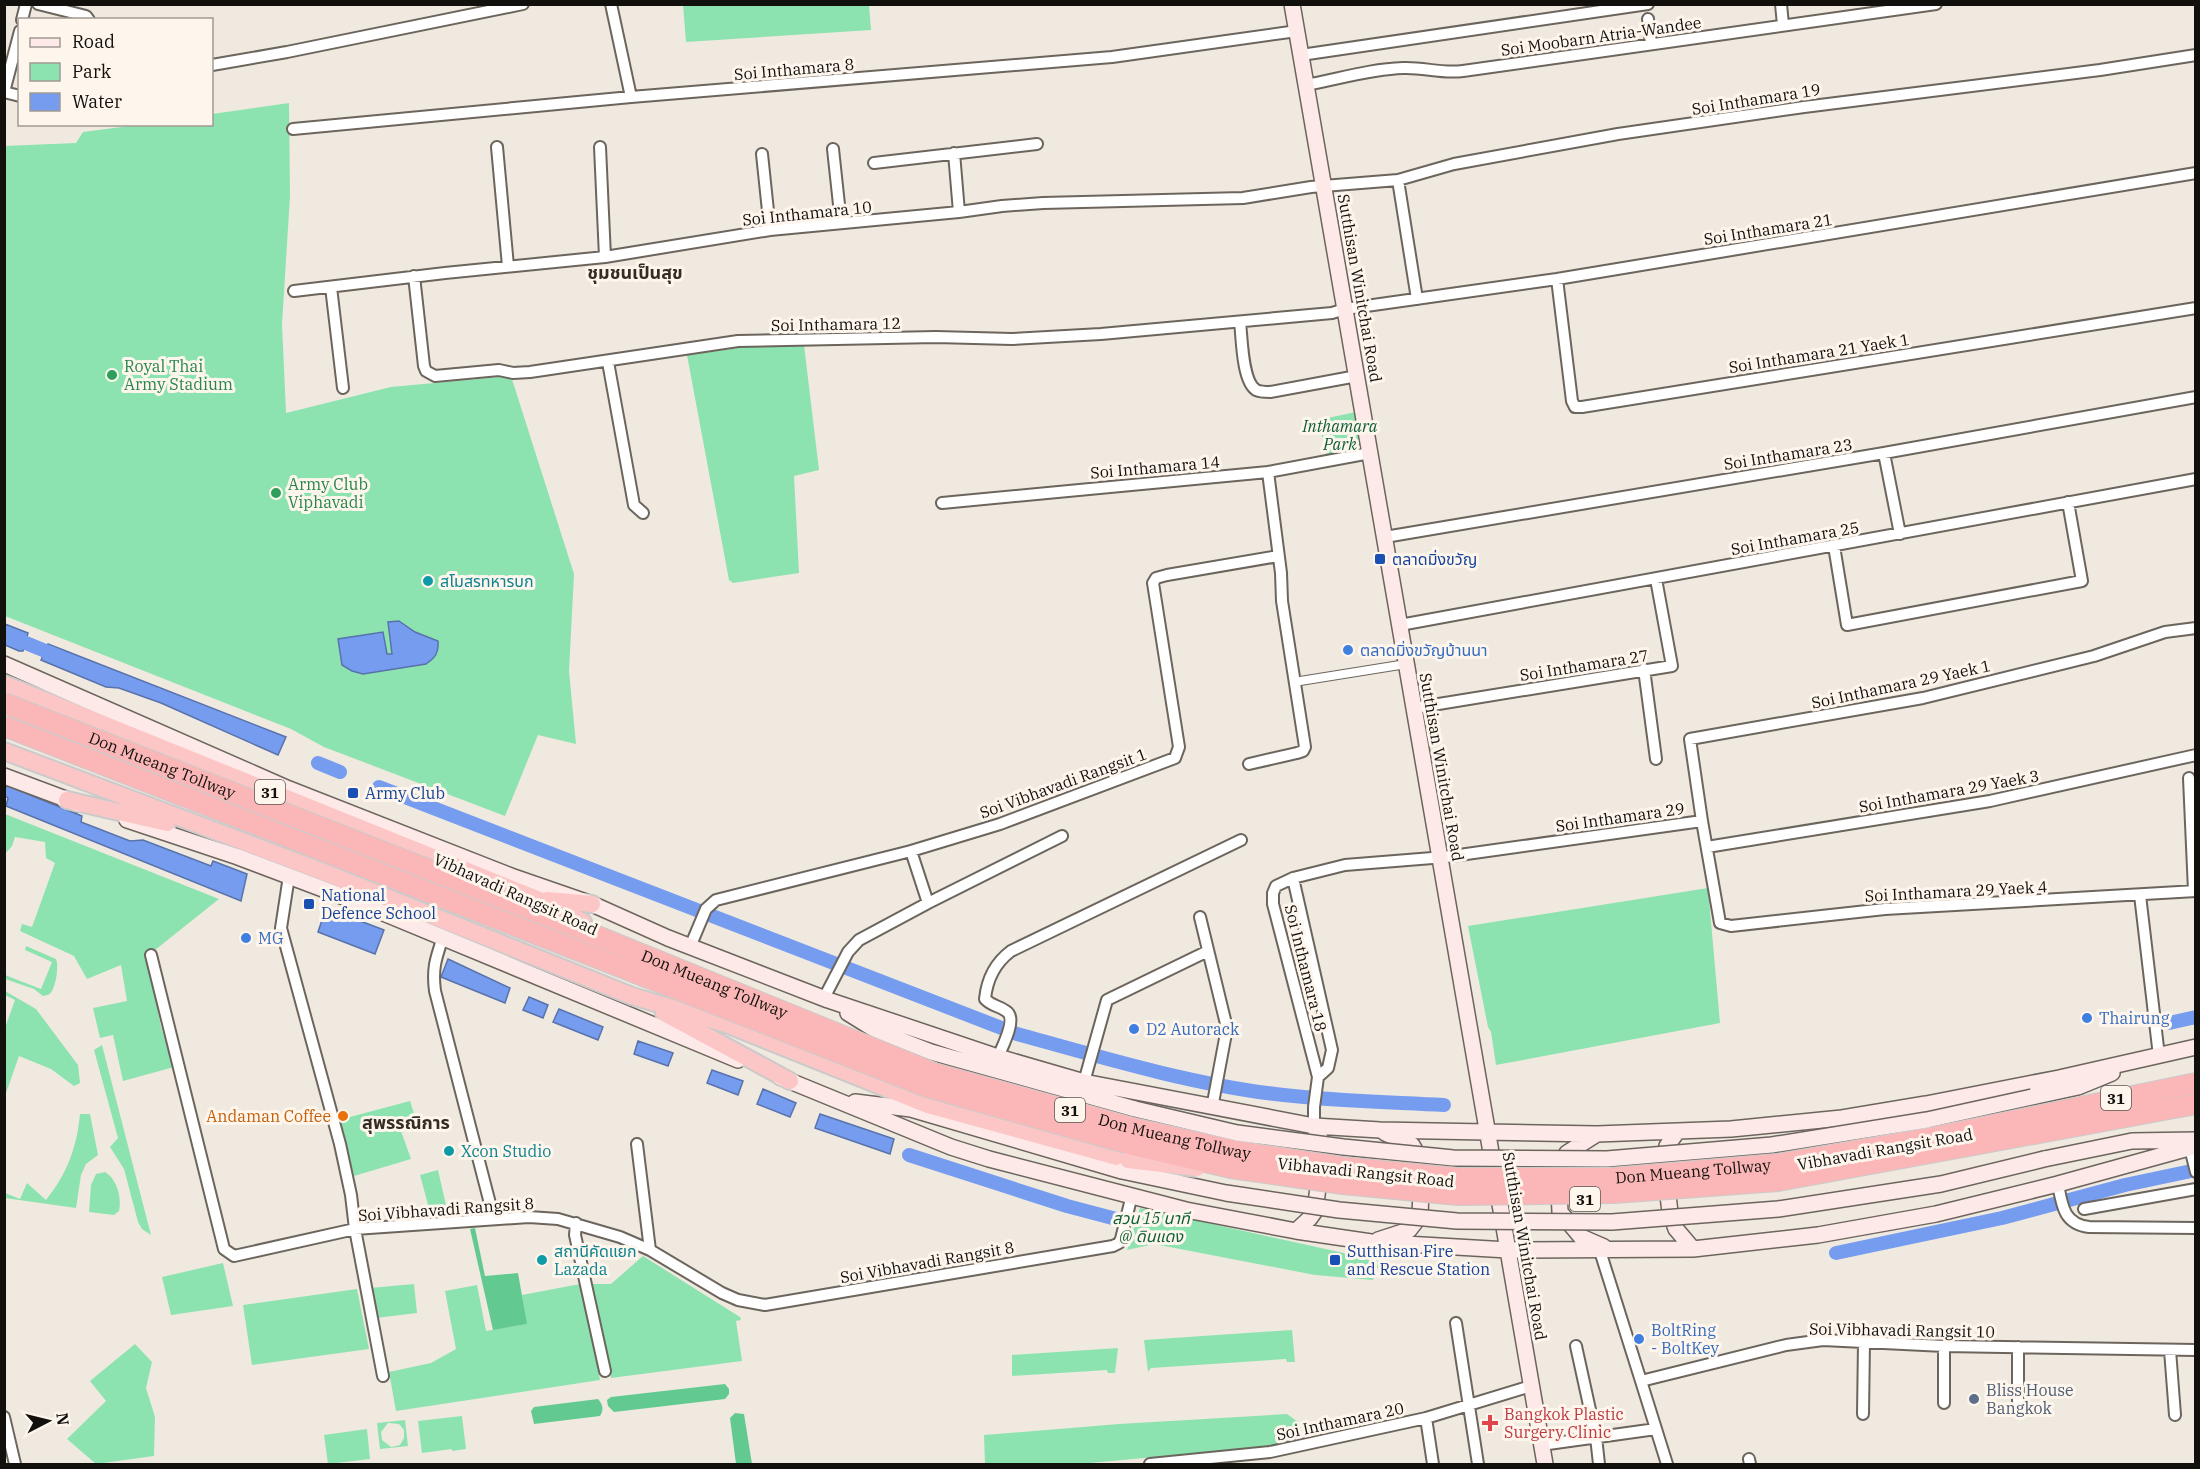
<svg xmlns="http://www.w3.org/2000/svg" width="2200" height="1469" font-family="'IBM Plex Serif','Noto Sans Thai',serif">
	<rect width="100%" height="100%" fill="#f0e9df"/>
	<!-- green -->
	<path fill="#8de3b0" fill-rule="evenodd" d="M683,5H869L871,30L686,42Z
		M289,103L290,196L282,324L286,413L391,387L511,376L574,574L569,671L576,744L538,735L505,816L324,747L291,729L5,616L4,146L76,143L83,132L137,125L212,124V114Z
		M804,345L819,470L794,476L799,573L733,583L729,580L687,355L753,346Z
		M1356,412L1361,451L1327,457L1318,420Z
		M5,814L219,899L155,950L147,954L161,1027L174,1067L123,1081L113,1035L100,1038L93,1008L127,1001L121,965L87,979L74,956L20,931L22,924L32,927L55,863L46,858L45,842L15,837L12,846L5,854Z
		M1708,888L1720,1023L1496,1065L1491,1032L1488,1027L1468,926Z
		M26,946L56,959C59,966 56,984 52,991C50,995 47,995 43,996L34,989L5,979V975L41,989L52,962L25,950Z
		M5,991L36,1009L78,1065L80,1083L74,1086L51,1069L19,1056L5,1096V1028L15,1000L5,995Z
		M102,1045L151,1235L142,1229L138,1222L124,1169L110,1147L118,1138L94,1050Z
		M410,1101L418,1126L401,1131L411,1159L354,1176L341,1125L346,1118Z
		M80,1114H90L98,1155L86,1164L81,1175L76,1208L5,1198V1193L20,1199L27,1183L46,1200C67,1174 77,1147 80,1114Z
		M438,1170L448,1214L431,1216L420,1175Z
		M105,1172C117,1179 122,1198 119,1211L114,1215L89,1212L91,1185L96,1174Z
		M1140,1208L1380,1261L1373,1280L1315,1275L1154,1244L1127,1250Z
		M643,1256L740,1317L741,1320L736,1321L742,1361L611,1378L589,1284H611Z
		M223,1263L233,1306L171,1315L162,1277Z
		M414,1284L417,1313L376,1318L370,1288Z
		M580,1284L600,1380L396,1411L389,1372L431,1363L456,1349L445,1291L477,1285L486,1331L526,1324L522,1295Z
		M357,1289L369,1349L252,1365L243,1305Z
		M1292,1330L1295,1362H1287L1286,1359L1151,1368L1148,1372L1144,1340Z
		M135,1344L152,1362L146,1388L155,1417L154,1456L96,1464L67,1439L106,1401L90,1381Z
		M1118,1348L1115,1373H1108L1107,1370L1012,1376V1355Z
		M1287,1414L1298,1422L1302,1439L1264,1447L1079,1464H985L984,1435L1119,1424Z
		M462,1416L466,1449L452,1451V1449L422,1453L418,1421Z
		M405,1420L408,1446L380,1449L377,1423ZM388,1423L399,1424L404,1430V1438L400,1445L391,1447L382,1440L381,1432Z
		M367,1429L370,1459L328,1464L324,1435Z"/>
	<!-- forest -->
	<path fill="#62ca91" d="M475,1228L485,1276L518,1273L527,1324L493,1330L470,1229Z
		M725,1384L729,1389V1394L725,1399L614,1412L608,1406L607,1400L611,1397Z
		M598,1399C603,1405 604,1409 600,1416L534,1424L531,1411L534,1407Z
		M735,1413L744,1414L752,1464H736L730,1418Z"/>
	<!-- water -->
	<path fill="#769cef" stroke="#5872ab" stroke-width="1.5" d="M399,621L415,632L438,641C439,653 435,658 426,664L363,674L352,671L342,665L338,639L383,632L387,654H392L388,622Z
		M5,624L28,633L23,651H19L5,645Z
		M48,644L286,737L278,755L161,703L119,688L106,687L41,660Z
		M8,786L82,816L81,822L130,841L143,840L211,866L213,861L247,874L241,901L6,806L8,798L5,796V788Z
		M326,908L384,930L375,954L318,932Z
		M448,959L510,988L505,1003L441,977Z
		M529,997L548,1005L543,1018L523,1010Z
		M559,1009L603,1027L598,1040L553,1022Z
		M638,1041L673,1053L668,1066L634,1054Z
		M712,1070L743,1081L738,1095L707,1083Z
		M763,1089L796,1103L790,1117L757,1104Z
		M820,1114L894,1139L890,1154L815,1128Z"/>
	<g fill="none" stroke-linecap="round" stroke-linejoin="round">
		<!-- canal -->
		<path stroke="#769cef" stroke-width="14" d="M4,634L60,657
			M318,763L340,772
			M379,787L1017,1034C1100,1057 1190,1084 1275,1094C1331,1101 1388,1102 1444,1105
			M2169,1023L2196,1017
			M909,1155L1067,1206L1120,1220
			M1836,1253L2002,1218L2125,1185L2196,1170"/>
		<!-- pedestrian casing -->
		<g stroke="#6c655d" stroke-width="10">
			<path id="pedestrian" d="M1294,682L1406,664"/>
		</g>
		<!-- minor casing -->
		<g stroke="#6c655d" stroke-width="14">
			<path id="minor" d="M38,4L86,16L89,20
				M611,4L631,97
				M1781,4L1783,25
				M1648,19L1651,44
				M22,20L26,4
				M1301,55L1648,4
				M212,65L287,52L523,4
				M1306,85C1338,79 1371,69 1403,68C1424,67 1441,74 1463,71L1936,4
				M4,92L20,31
				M4,92L20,96
				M293,129L631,97L1112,57L1297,31
				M497,147L508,266
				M600,147L605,257
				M833,149L841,223
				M954,153L959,212
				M762,154L770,230
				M874,163L1037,144
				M1398,180L1417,299
				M414,276L424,366L426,371L435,376L499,370L513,373L530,372L738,341L936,337L1012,339L1101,334L1332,313L1345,309L1557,279L2196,173
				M1557,279L1572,401L1575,407H1582L2196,308
				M331,287L343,388
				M294,291L445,273L605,257L770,230L959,212L1002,206L1043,203L1243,198L1311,187L1398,180L1454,164L1618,134L1804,107L2100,70L2196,55
				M1240,322C1242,338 1242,381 1256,390C1260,392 1265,392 1270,392L1357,376
				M608,362L634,505L643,513
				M1884,453L1900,534
				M942,503L1268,472L1370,453
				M1385,537L1884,453L2196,397
				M1834,546L1847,625L2082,581L2068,502
				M1400,625L2196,479
				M1644,669L1656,759
				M1414,708L1672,666L1656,579
				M1249,764L1297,753L1303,751L1305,747L1282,601L1281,573L1268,472
				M2189,778L2194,891
				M1702,821L1690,739L1923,698L2094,656L2165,632L2196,628
				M1707,847L1990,801L2196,755
				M289,876L281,928L340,1144L351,1195L355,1229L383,1376
				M1293,878L1332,1050L1328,1068L1318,1077
				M2140,895L2159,1056
				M928,903L1062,836
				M1200,917L1227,1028L1212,1108
				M443,937C436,958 432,968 435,991L494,1219
				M690,947L706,909L716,900L911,851L1000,824L1175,758L1179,747L1153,583L1156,578L1167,575L1278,556
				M151,955L224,1249L234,1256L355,1229L529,1217L558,1219L620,1237L650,1250L722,1293L738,1300L765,1305L1113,1246L1119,1243L1121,1239L1132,1195
				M824,998L848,952L859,940L928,903L911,851
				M998,1057C1002,1047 1018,1018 1006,1011C998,1005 993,1007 985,999C987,979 995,963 1011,951L1241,840
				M1084,1082L1107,1000L1208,951
				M1314,1126V1107L1318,1077L1273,904V893L1276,886L1293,878L1345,865L1445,857L1702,821L1720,923L1731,926L1885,909L2196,891
				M637,1144L650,1250
				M2190,1148L2196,1172
				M2058,1184C2062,1206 2064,1224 2089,1227L2196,1228
				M2084,1209L2196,1189
				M576,1223L575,1235L605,1371
				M1600,1251L1641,1381L1786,1345L1823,1340L1944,1346L2196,1350
				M1456,1323L1478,1464
				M1576,1346L1596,1437L1599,1464
				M2170,1350L2175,1415
				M1641,1381L1667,1464
				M1944,1403V1346
				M2018,1403V1347
				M1863,1414L1864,1343
				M4,1417L15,1464
				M1426,1418L1433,1464
				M1541,1445L1656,1429
				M1749,1459L1750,1464
				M1150,1464L1270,1452L1426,1418L1531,1386"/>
		</g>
		<!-- secondary casing -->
		<g stroke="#6c655d" stroke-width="18">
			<path id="secondary" d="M1292,4L1545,1464
				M4,664L289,789L511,876L592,904L668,938L828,1000L998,1057L1084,1082L1314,1126L1380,1130L1597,1134L1731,1129L1842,1118L1926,1104L2059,1078L2196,1047
				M4,776L79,804
				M127,820L238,857L352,900L738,1060
				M848,1013L877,1031L931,1052L1135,1109
				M780,1077L951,1147L989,1159L1186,1210L1296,1231L1371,1242L1508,1250L1693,1249L1818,1235L1936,1214L2058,1184L2196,1146
				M2032,1097L2078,1087L2112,1073
				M855,1102L911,1109L1122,1171
				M1677,1132L1667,1146L1664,1163L1670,1212L1676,1229L1693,1249
				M1597,1134L1567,1153L1558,1171L1560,1212L1581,1237L1604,1247
				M2044,1159L2132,1141L2196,1140
				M1296,1231L1310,1218L1315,1211L1323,1148L1321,1140L1316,1134
				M1378,1240L1409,1230L1420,1216L1422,1162L1412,1145L1385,1133"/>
		</g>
		<!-- trunk casing -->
		<g stroke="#cbcaca" stroke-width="20">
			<path id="trunk" d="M4,684L537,899L583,922
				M4,751L329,874L632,996L726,1024L928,1105L1128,1160
				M67,800L167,823
				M547,900L592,904
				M664,1013L790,1081"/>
		</g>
		<!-- pedestrian -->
		<use href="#pedestrian" stroke="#fff" stroke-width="8"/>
		<!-- minor -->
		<use href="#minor" stroke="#fff" stroke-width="10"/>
		<!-- secondary -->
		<use href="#secondary" stroke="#fee9e9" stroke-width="15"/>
		<!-- trunk -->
		<use href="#trunk" stroke="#fcc6c6" stroke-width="16"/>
		<!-- secondary-bridge casing -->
		<g stroke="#6c655d" stroke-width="18" stroke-linecap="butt">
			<path id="secondary-bridge" d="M1135,1109L1237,1133L1343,1147L1453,1158L1607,1159L1772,1145L1927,1120L2032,1097
				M1122,1171L1226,1193L1339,1210L1457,1221L1612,1222L1778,1209L1941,1184L2044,1159"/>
		</g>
		<!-- trunk-bridge casing -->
		<g stroke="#cbcaca" stroke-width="20" stroke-linecap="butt">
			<path id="trunk-bridge" d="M1128,1160L1197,1168"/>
		</g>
		<!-- motorway-bridge casing -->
		<g stroke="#cbcaca" stroke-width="22" stroke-linecap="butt">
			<g id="motorway-bridge">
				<path id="s1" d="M4,703L575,927L934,1073L1133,1128L1235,1151L1342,1167L1457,1178H1611L1777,1164L1935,1137L2196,1083"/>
				<path d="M4,726L927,1087L1129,1144L1231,1168L1343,1184L1458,1195L1614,1193L1778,1181L2196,1104"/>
			</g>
		</g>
		<!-- secondary-bridge -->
		<use href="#secondary-bridge" stroke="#fee9e9" stroke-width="15"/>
		<!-- trunk-bridge -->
		<use href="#trunk-bridge" stroke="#fcc6c6" stroke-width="16"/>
		<!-- motorway-bridge -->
		<use href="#motorway-bridge" stroke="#fbb7b7" stroke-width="20"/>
	</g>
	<!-- markers -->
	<g fill="#2e9e5b" stroke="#fef6ed" stroke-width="2">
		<circle cx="112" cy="375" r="6"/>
		<circle cx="276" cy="493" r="6"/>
	</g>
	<g fill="#1a4fb4" stroke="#fef6ed" stroke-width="2">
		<rect x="1374" y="553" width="12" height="12" rx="3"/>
		<rect x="347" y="787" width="12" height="12" rx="3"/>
		<rect x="303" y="898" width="12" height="12" rx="3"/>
		<rect x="1329" y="1254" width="12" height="12" rx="3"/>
	</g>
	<g fill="#0f9aa8" stroke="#fef6ed" stroke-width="2">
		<circle cx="428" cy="581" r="6"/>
		<circle cx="449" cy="1151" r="6"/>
		<circle cx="542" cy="1260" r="6"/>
	</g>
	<g fill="#3f7fe0" stroke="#fef6ed" stroke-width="2">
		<circle cx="1348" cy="650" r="6"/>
		<circle cx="246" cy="938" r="6"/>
		<circle cx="2087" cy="1018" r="6"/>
		<circle cx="1134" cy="1029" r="6"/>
		<circle cx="1639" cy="1339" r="6"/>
	</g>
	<circle fill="#e8710a" stroke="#fef6ed" stroke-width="2" cx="343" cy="1116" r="6"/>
	<circle fill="#5c6f8a" stroke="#fef6ed" stroke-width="2" cx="1974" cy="1399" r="6"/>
	<path fill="#e0444e" stroke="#fef6ed" stroke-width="2" d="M1487 1414h6v6h6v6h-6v6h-6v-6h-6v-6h6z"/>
	<g text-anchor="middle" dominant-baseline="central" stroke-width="6" stroke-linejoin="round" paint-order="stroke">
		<!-- shield labels -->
		<g fill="#fef6ed" stroke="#595550" stroke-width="1.5">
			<rect x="255" y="780" width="30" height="24" rx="4.5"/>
			<rect x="2101" y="1086" width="30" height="24" rx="4.5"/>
			<rect x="1055" y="1098" width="30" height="24" rx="4.5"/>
			<rect x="1570" y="1187" width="30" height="24" rx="4.5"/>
		</g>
		<g font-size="15" font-weight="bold" fill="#12100d">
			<text x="270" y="792">31</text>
			<text x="2116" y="1098">31</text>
			<text x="1070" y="1110">31</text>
			<text x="1585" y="1199">31</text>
		</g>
		<!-- street labels -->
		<g font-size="16" fill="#12100d" stroke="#fef6ed">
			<text transform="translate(1601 36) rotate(-8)">Soi Moobarn Atria-Wandee</text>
			<text transform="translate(794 69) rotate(-5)">Soi Inthamara 8</text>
			<text transform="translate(1756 99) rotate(-9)">Soi Inthamara 19</text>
			<text transform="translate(807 213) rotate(-6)">Soi Inthamara 10</text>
			<text transform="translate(1768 229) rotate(-9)">Soi Inthamara 21</text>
			<text transform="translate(1360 288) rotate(80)">Sutthisan Winitchai Road</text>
			<text transform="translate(836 324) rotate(-1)">Soi Inthamara 12</text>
			<text transform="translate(1819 353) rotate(-9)">Soi Inthamara 21 Yaek 1</text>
			<text transform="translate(1788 454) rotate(-9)">Soi Inthamara 23</text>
			<text transform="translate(1155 467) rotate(-5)">Soi Inthamara 14</text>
			<text transform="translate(1795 538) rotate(-10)">Soi Inthamara 25</text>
			<text transform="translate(1584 665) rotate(-9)">Soi Inthamara 27</text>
			<text transform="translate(1901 684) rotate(-12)">Soi Inthamara 29 Yaek 1</text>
			<text stroke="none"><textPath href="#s1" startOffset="170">Don Mueang Tollway</textPath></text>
			<text transform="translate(1442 767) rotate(80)">Sutthisan Winitchai Road</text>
			<text transform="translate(1063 783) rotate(-20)">Soi Vibhavadi Rangsit 1</text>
			<text transform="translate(1949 791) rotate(-10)">Soi Inthamara 29 Yaek 3</text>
			<text transform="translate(1620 817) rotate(-8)">Soi Inthamara 29</text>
			<text transform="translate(1956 891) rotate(-3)">Soi Inthamara 29 Yaek 4</text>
			<text transform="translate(516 894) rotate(24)">Vibhavadi Rangsit Road</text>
			<text transform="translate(1306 968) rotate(76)">Soi Inthamara 18</text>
			<text stroke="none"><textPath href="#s1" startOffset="764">Don Mueang Tollway</textPath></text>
			<text stroke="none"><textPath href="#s1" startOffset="1250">Don Mueang Tollway</textPath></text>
			<text transform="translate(1885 1149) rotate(-10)">Vibhavadi Rangsit Road</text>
			<text stroke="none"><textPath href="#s1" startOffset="1772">Don Mueang Tollway</textPath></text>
			<text transform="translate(1366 1172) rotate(6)">Vibhavadi Rangsit Road</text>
			<text transform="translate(446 1209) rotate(-4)">Soi Vibhavadi Rangsit 8</text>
			<text transform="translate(1525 1246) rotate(80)">Sutthisan Winitchai Road</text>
			<text transform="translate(927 1262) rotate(-10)">Soi Vibhavadi Rangsit 8</text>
			<text transform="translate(1902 1330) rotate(1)">Soi Vibhavadi Rangsit 10</text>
			<text transform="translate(1340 1421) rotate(-12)">Soi Inthamara 20</text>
		</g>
		<!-- leisure labels -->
		<g font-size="16" fill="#27864d" stroke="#fef6ed" text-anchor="start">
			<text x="124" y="366">Royal Thai<tspan x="124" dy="18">Army Stadium</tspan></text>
			<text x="288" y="484">Army Club<tspan x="288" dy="18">Viphavadi</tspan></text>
		</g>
		<!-- park labels -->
		<g font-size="16" font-style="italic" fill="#0e5e39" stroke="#fef6ed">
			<text x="1340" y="426">Inthamara<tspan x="1340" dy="18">Park</tspan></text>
			<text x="1151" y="1218">สวน 15 นาที<tspan x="1151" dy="18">@ ดินแดง</tspan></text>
		</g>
		<!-- transit labels -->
		<g font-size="16" fill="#164399" stroke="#fef6ed" text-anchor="start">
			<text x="1392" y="559">ตลาดมิ่งขวัญ</text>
			<text x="365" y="793">Army Club</text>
			<text x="321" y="895">National<tspan x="321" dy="18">Defence School</tspan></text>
			<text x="1347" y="1251">Sutthisan Fire<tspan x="1347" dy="18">and Rescue Station</tspan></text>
		</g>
		<!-- culture labels -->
		<g font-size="16" fill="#0d838f" stroke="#fef6ed" text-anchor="start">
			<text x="440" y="581">สโมสรทหารบก</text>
			<text x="461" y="1151">Xcon Studio</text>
			<text x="554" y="1251">สถานีคัดแยก<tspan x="554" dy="18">Lazada</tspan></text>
		</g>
		<!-- shop labels -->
		<g font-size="16" fill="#366cbe" stroke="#fef6ed" text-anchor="start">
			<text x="1360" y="650">ตลาดมิ่งขวัญบ้านนา</text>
			<text x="258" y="938">MG</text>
			<text x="2099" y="1018">Thairung</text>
			<text x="1146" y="1029">D2 Autorack</text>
			<text x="1651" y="1330">BoltRing<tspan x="1651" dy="18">- BoltKey</tspan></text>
		</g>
		<!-- food labels -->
		<g font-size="16" fill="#c56008" stroke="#fef6ed" text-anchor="end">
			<text x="331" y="1116">Andaman Coffee</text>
		</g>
		<!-- service labels -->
		<g font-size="16" fill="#4e5e75" stroke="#fef6ed" text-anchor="start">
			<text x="1986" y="1390">Bliss House<tspan x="1986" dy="18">Bangkok</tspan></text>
		</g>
		<!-- health labels -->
		<g font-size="16" fill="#be3a42" stroke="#fef6ed" text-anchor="start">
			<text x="1504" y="1414">Bangkok Plastic<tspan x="1504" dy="18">Surgery Clinic</tspan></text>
		</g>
		<!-- neighbourhood labels -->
		<g font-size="18" font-weight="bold" fill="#332d26" stroke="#fef6ed">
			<text x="635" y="272">ชุมชนเป็นสุข</text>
			<text x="406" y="1122">สุพรรณิการ</text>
		</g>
	</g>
	<!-- border -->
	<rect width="2200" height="1469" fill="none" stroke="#12100d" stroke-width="12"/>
	<!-- legend -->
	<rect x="18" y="18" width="195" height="108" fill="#fef6ed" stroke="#a09a93" stroke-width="1.5"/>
	<rect x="30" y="38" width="30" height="9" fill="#fee9e9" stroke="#a09a93" stroke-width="1.5"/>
	<text x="72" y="48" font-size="18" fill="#12100d">Road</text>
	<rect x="30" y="63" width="30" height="18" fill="#8de3b0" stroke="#a09a93" stroke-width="1.5"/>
	<text x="72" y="78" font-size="18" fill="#12100d">Park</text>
	<rect x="30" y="93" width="30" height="18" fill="#769cef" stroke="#a09a93" stroke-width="1.5"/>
	<text x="72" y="108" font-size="18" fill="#12100d">Water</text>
	<!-- north arrow -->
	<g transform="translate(48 1421) rotate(83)" stroke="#fef6ed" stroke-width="4.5" paint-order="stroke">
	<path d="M0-4.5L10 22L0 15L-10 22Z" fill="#12100d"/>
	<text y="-9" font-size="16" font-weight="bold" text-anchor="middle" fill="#12100d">N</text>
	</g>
</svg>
